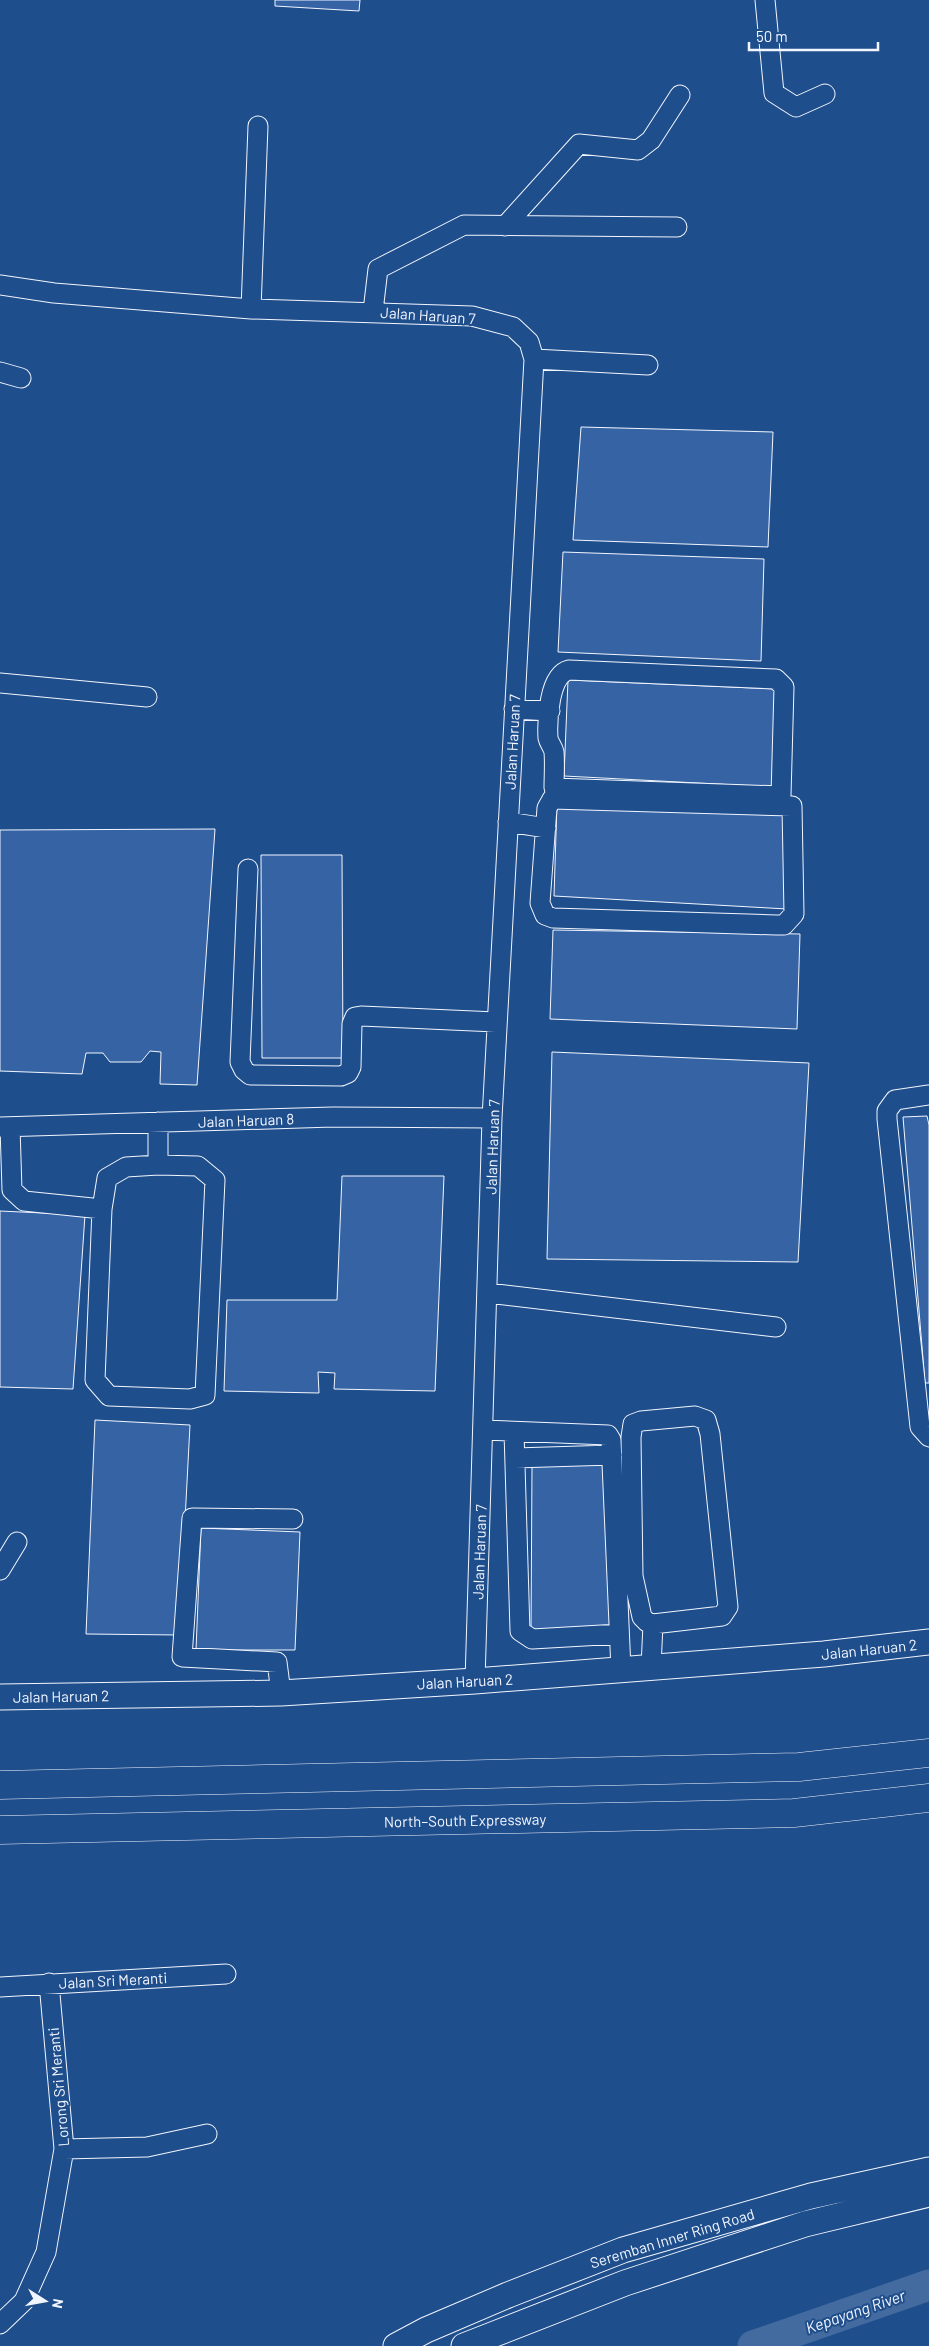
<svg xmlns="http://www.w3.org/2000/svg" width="929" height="2346" font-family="Barlow,sans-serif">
	<rect width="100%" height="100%" fill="#1f4e8c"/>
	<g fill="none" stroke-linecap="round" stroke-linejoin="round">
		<!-- river -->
		<path stroke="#446ba0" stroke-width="31" d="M753,2346L929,2285"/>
	</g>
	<!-- building -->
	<path fill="#3563a3" stroke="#f2f6ff" d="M275,0H360L359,11L275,6Z
		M581,427L773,432L768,547L573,540Z
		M563,552L764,559L761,661L558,652Z
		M568,680L776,689L774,787L564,776Z
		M557,803L789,812L787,909L554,896Z
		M215,829L197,1085L160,1084L161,1052L150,1051L141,1062H110L103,1053H86L82,1074L0,1071V830Z
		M261,855H342L343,1058H262Z
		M553,930L800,934L797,1029L550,1019Z
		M552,1052L809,1063L798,1262L547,1259Z
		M927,1116L929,1125V1383H925L903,1117Z
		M342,1176H444L435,1391L334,1389L335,1373L318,1372L319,1393L224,1391L227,1300H337Z
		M0,1211L85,1215L73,1389L0,1387Z
		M95,1420L190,1425L179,1635L86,1634Z
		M609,1462L613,1630L531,1633L532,1466Z
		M201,1528L300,1532L295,1650H196Z"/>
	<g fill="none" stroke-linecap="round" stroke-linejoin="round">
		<!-- minor casing -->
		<g stroke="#f2f6ff" stroke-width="21">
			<path id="minor" d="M765,0L774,93L796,107L825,94
				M505,226L579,144L638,150L651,140L680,95
				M0,285L54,293L251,309L472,316L513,327L529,342L534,359L492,1118L475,1681
				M251,309L258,126
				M373,311L378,269L464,225L677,227
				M534,359L648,365
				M0,372L21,378
				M569,670L776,679L784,687L781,796L554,788C554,776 555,764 554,752C553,747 549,743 548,738C547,720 549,675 569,670Z
				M0,683L147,697
				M514,709L550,711
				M552,799L792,806L794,914L784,925H776L553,918L545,915L540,903L547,808Z
				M508,822L546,828
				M248,869L240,1062L244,1070L250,1075L341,1076L348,1073L351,1067L352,1024L355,1017L361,1016L496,1022
				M929,1095L895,1100L887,1111V1119L920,1427L929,1437
				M0,1127L333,1117L492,1118
				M10,1127L12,1190L24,1201L102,1209L95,1380L109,1396L190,1399L205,1395L215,1180L198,1166L158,1165V1122
				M102,1209L107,1178L126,1167L158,1165
				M488,1293L776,1327
				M695,1416L706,1420L710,1434L728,1607L722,1616L653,1624L647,1622L642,1617L633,1576L631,1437L633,1424L641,1421Z
				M483,1430L608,1435L611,1440L621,1670
				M514,1432L520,1631L532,1639L619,1634
				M515,1458L612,1455
				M0,1570L17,1542
				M651,1667L653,1624
				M281,1693L277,1662L182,1657L192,1518L293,1519
				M0,1987L226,1974
				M64,2149L147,2147L207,2134
				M0,2324L24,2301L46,2252L64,2149L49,1983"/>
		</g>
		<!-- major casing -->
		<g stroke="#f2f6ff" stroke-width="27">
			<path id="major" d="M0,1697L281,1693L475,1681L824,1654L929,1642
				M396,2346L426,2330L508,2295L623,2250L811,2196L929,2170
				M464,2346L625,2283L805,2224L929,2194"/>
		</g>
		<!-- highway casing -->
		<g stroke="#f2f6ff" stroke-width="29">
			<path id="highway" d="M0,1785L799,1767L929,1753
				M0,1830L794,1813L929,1798"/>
		</g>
		<!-- minor -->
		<use href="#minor" stroke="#1f4e8c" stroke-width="19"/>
		<!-- major -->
		<use href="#major" stroke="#1f4e8c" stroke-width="25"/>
		<!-- highway -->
		<use href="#highway" stroke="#1f4e8c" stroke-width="28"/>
	</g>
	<g text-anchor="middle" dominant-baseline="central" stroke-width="4" stroke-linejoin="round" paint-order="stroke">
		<!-- street labels -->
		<g font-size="15" fill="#f2f6ff" stroke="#1f4e8c">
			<text transform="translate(428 315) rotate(4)">Jalan Haruan 7</text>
			<text transform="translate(512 742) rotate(-87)">Jalan Haruan 7</text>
			<text transform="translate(246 1120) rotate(-2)">Jalan Haruan 8</text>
			<text transform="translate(492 1147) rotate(-88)">Jalan Haruan 7</text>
			<text transform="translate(479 1552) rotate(-88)">Jalan Haruan 7</text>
			<text transform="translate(869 1649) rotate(-6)">Jalan Haruan 2</text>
			<text transform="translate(465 1681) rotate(-3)">Jalan Haruan 2</text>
			<text transform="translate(61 1696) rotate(-1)">Jalan Haruan 2</text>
			<text transform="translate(465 1820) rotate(-1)">North–South Expressway</text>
			<text transform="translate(113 1980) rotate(-3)">Jalan Sri Meranti</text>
			<text transform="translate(58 2087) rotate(-95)">Lorong Sri Meranti</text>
			<text transform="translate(672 2238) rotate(-17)">Seremban Inner Ring Road</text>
		</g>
		<!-- water labels -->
		<g font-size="16" font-style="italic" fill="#f2f6ff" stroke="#1f4e8c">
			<text transform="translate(855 2311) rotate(-19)">Kepayang River</text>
		</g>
	</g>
	<!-- north arrow -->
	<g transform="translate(45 2301) rotate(101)" stroke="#1f4e8c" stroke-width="4" paint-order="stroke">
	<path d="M0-4L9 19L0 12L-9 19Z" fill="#f2f6ff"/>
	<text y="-8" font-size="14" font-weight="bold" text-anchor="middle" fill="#f2f6ff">N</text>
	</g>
	<!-- scale -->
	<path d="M749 42v8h129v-8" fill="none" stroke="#f2f6ff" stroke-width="2.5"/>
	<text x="756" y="42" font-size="15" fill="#f2f6ff" stroke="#1f4e8c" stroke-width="4" paint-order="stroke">50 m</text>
</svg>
